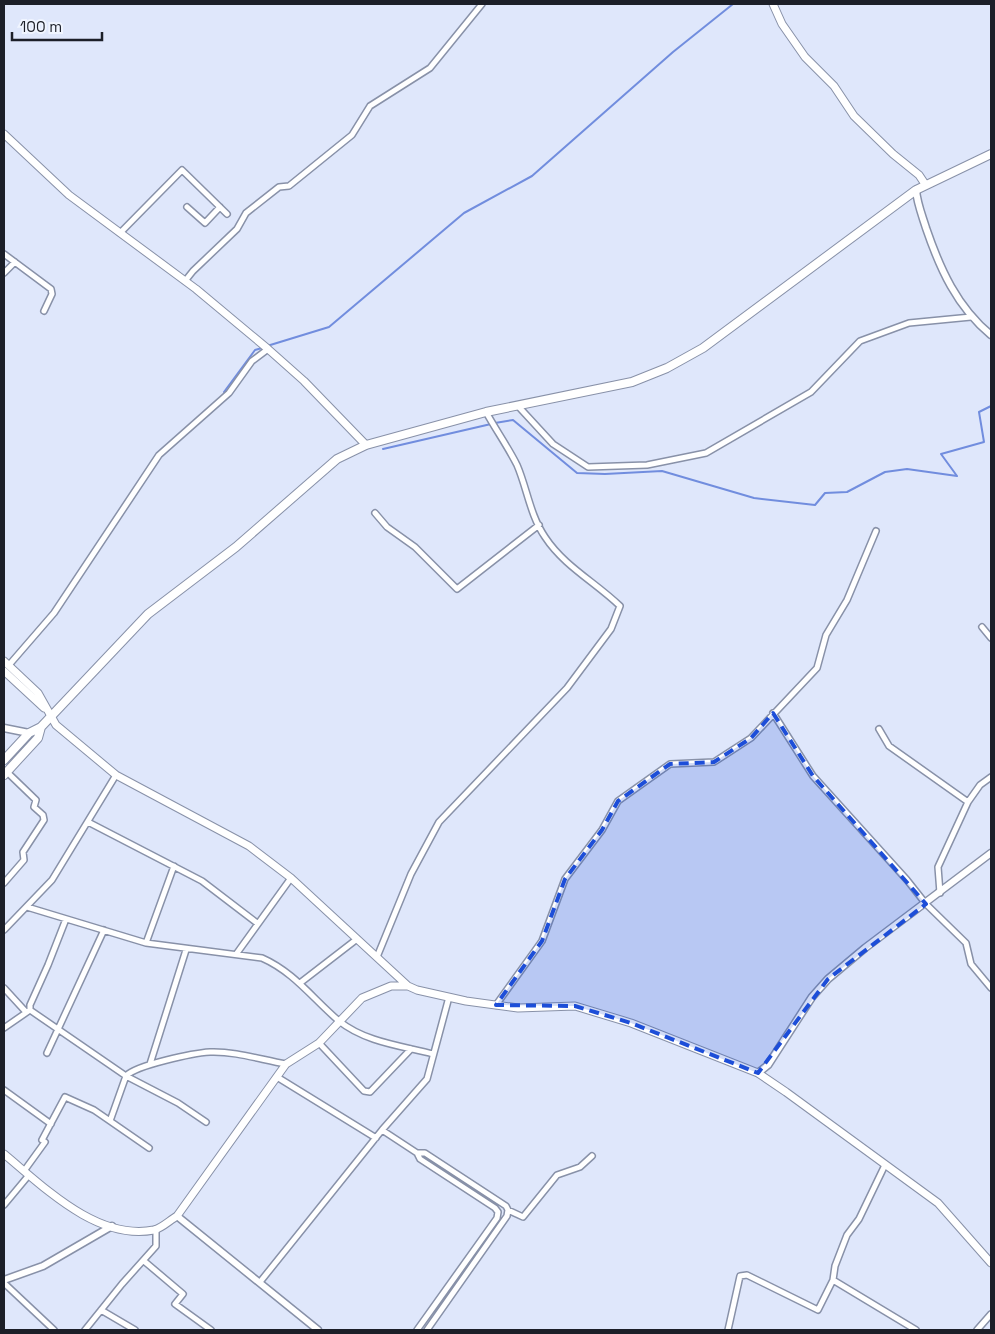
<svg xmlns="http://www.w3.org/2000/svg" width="995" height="1334" font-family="'Space Grotesk',sans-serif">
	<rect width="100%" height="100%" fill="#dfe7fb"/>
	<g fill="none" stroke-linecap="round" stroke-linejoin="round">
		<!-- stream -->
		<path stroke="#718dde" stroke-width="2" d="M267,346L329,327L464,213L532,176L673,52L733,4
			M224,392L255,350L262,348
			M495,423L513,420L577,473L605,474L662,471L754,498L815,505L825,493L847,492L885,472L907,469L957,476L941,454L984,442L979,412L991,406
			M383,449L491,424"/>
		<!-- minor casing -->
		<g stroke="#8891a8" stroke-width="8">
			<path id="minor" d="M187,207L205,223L220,207
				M120,233L182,170L227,214
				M4,254L51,289L52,294L44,311
				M4,273L15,262
				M185,281L193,271L237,229L246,213L279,187L289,186L352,135L370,106L430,68L482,4
				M518,406L553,444L588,467L647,465L706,453L811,392L860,341L909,323L971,317
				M375,513L387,527L415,547L457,589L539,525
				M982,627L991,638
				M9,665L54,613L159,455L229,393L252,361L268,349
				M773,713L813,776L907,880L926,904L966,943L971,964L991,988
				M879,729L889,746L968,802
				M88,822L202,881L257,923
				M4,883L24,860L23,852L44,820L43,815L34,807L36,800L7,772
				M940,893L938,867L968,802L980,785L991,777
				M27,907L146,943L262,958C294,972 313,999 339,1021C365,1042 402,1046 433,1054
				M4,930L52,880L116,775
				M146,943L174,866
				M237,953L291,878
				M377,957L411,874L439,822L567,688L611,629L620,606C595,582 564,566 545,537C530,515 527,488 517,465C508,447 496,430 486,412
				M300,983L357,939
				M4,988L26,1012
				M496,1005L542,941L565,879L602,830L618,801L670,764L714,762L751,738L817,668L826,635L847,600L876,531
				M30,1010V1005L48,965L66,919
				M4,1028L30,1010L126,1076C136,1065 194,1053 210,1052C235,1051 262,1060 286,1064
				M319,1043L364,1091L370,1092L411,1049
				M47,1053L104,930
				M150,1064L186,950
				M277,1077L376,1138
				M4,1090L51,1124
				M110,1121L149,1148
				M382,1130L417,1153L420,1159L495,1208L498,1212L497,1218L417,1330
				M417,1153H425L506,1206L508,1210L507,1216L427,1330
				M885,1165L859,1219L847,1235L835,1266L833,1280L916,1330
				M24,1171L45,1142L42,1140L65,1097L94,1110L110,1121L126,1076L178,1103L206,1122
				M4,1205L29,1175
				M508,1210L523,1217L557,1175L580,1167L592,1156
				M144,1261L183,1294L175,1304L211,1330
				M260,1282L382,1130L427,1079L449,997
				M4,1283L54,1330
				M101,1310L135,1330
				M85,1330L122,1284L156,1246V1229
				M728,1330L740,1276L747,1275L818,1310L833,1280
				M977,1330L991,1314"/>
		</g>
		<!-- tertiary casing -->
		<g stroke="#8891a8" stroke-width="9">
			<path id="tertiary" d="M916,190C917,203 922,215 926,228C940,269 957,307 991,335
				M4,728L29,733
				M758,1073L768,1065L812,997L828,979L865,948L991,853
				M177,1216L318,1330
				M4,1280L43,1266L112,1226"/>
		</g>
		<!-- secondary casing -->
		<g stroke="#8891a8" stroke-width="9">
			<path id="secondary" d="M773,4L782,24L805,57L834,86L854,116L893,154L919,175L925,184
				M4,134L69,195L196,289L268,349L304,381L366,445
				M4,661L38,693L56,725L116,775L249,846L291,878L408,986L417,990L466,1001L518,1008L575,1006L631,1023L758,1073L786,1092L938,1203L991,1263
				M4,671L44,708
				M4,1154C44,1187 97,1241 154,1230C162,1228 170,1220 177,1216L286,1064L319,1043L362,998L391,986H408"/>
		</g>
		<!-- primary casing -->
		<g stroke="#8891a8" stroke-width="10">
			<path id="primary" d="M4,760L29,733L41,727L148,614L236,547L337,459L366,445L486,412L632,382L667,368L703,348L916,190L991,154
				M4,775L38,738L41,727"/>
		</g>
		<!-- minor -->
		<use href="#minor" stroke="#fff" stroke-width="5"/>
		<!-- tertiary -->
		<use href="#tertiary" stroke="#fff" stroke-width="6"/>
		<!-- secondary -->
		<use href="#secondary" stroke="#fff" stroke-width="7"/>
		<!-- primary -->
		<use href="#primary" stroke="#fff" stroke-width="8"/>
	</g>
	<!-- marked area -->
	<path fill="#1d4ed8" fill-opacity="0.2" stroke="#1d4ed8" stroke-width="4" stroke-dasharray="10 6" stroke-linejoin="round" d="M773,713L813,776L926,904L828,979L758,1073L631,1023L575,1006L496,1005L542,941L565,879L602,830L618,801L670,764L714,762L751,738Z"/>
	<!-- border -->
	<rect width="995" height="1334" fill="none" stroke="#1c1f28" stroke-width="10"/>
	<!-- scale -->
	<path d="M12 32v8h90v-8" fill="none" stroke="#1c1f28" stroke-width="2.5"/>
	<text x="20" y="32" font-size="15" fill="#1c1f28" stroke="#f0f5ff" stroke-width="4" paint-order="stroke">100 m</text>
</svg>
